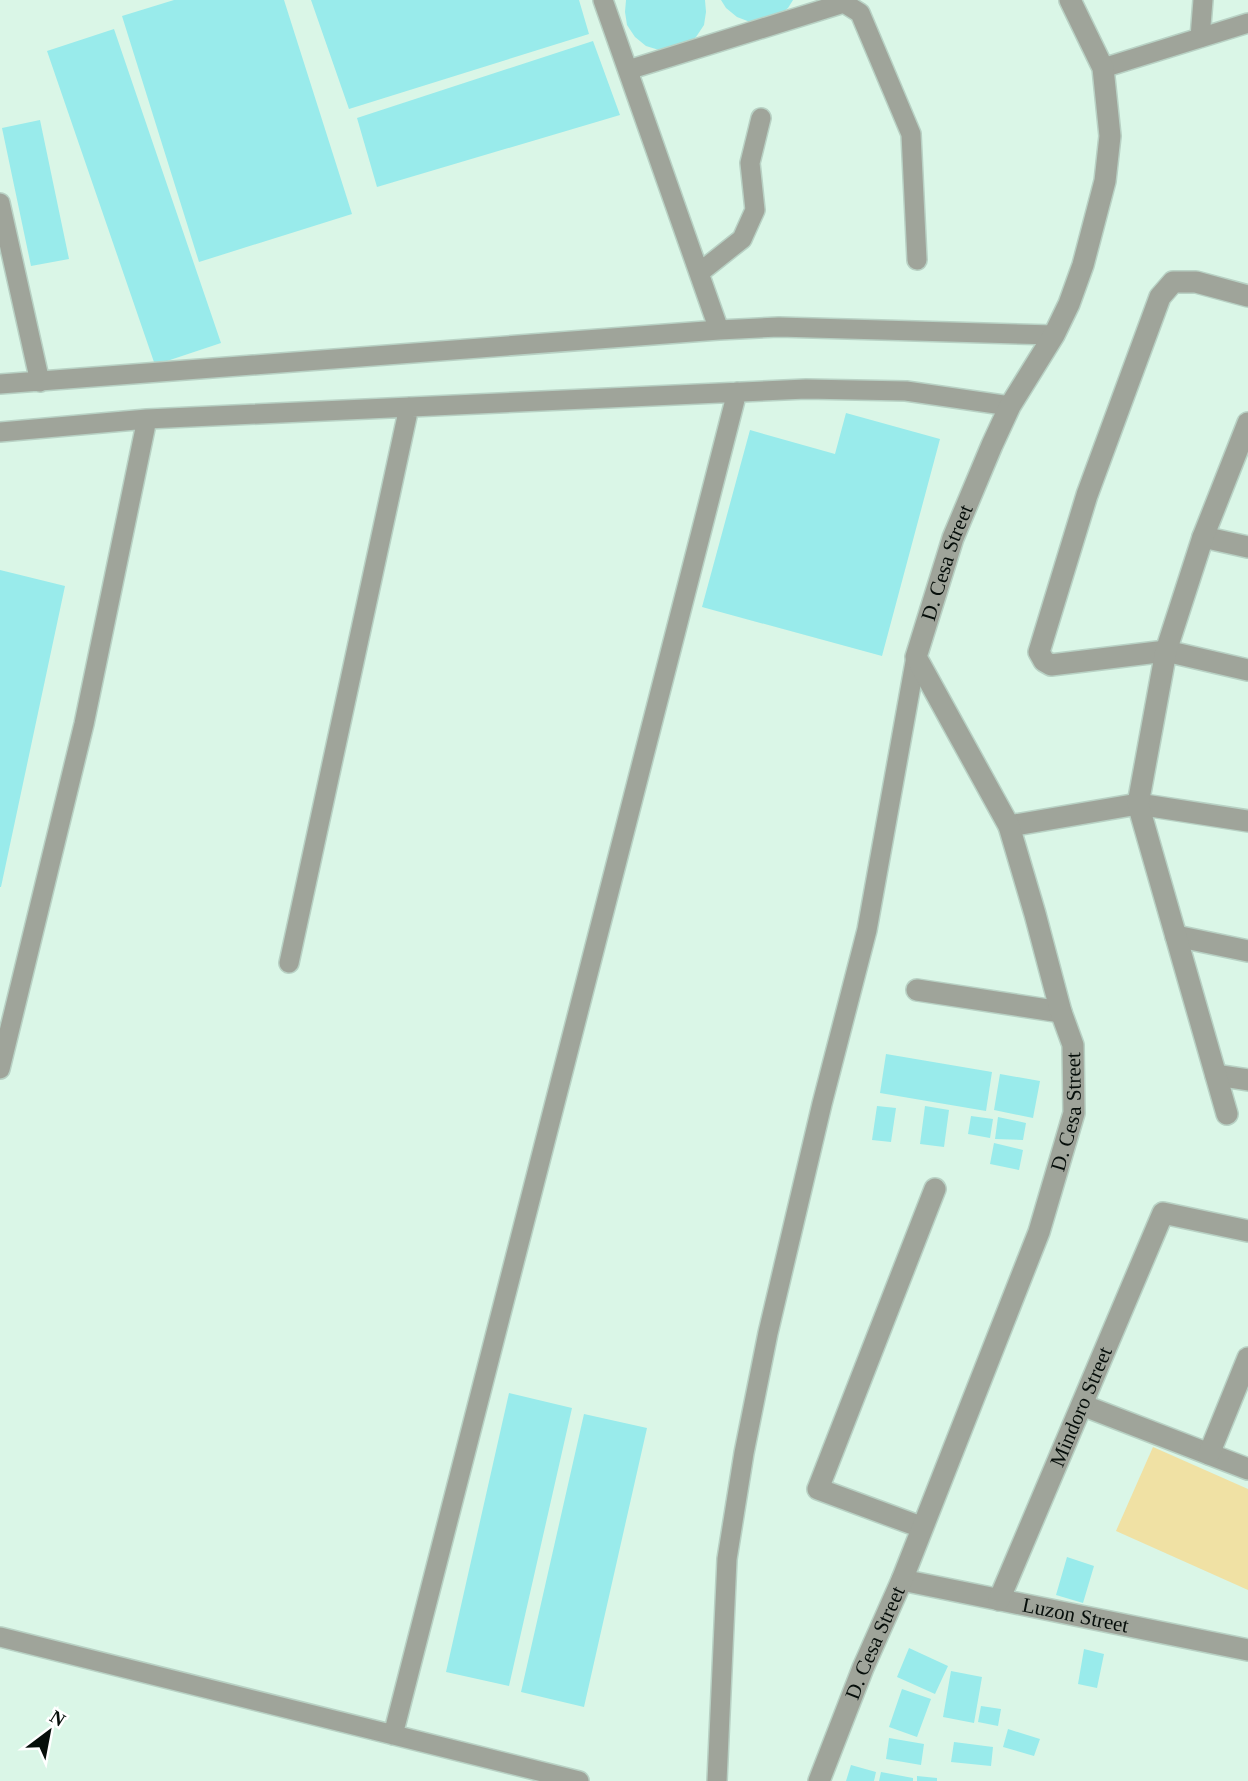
<svg xmlns="http://www.w3.org/2000/svg" width="1248" height="1781" font-family="'Times New Roman',serif">
	<rect width="100%" height="100%" fill="#daf6e7"/>
	<!-- green -->
	<path fill="#f0e1a4" d="M1153,1447L1248,1489V1590L1116,1531Z"/>
	<!-- building -->
	<path fill="#99ebeb" d="M174,0H284L352,214L199,262L122,16Z
		M311,0H579L589,34L349,109Z
		M626,0H705L706,12L704,25L696,37L685,46L672,50H659L646,46L635,37L627,25L625,12Z
		M721,0H793L788,8L777,17L764,22H750L737,17L726,8Z
		M114,29L221,343L155,365L47,51Z
		M593,41L620,115L377,187L357,118Z
		M40,120L69,259L31,266L2,128Z
		M846,413L940,439L882,656L702,607L750,430L835,454Z
		M0,570L65,586L1,887H0Z
		M886,1054L992,1072L986,1111L880,1093Z
		M1000,1074L1040,1081L1033,1118L994,1110Z
		M877,1106L896,1108L891,1142L872,1140Z
		M925,1106L949,1110L944,1147L920,1144Z
		M971,1116L993,1119L990,1138L968,1134Z
		M998,1117L1026,1123L1023,1140L995,1139Z
		M994,1143L1023,1150L1019,1170L990,1164Z
		M509,1393L572,1408L509,1686L446,1672Z
		M584,1414L647,1428L584,1707L521,1692Z
		M1067,1557L1094,1566L1083,1603L1056,1595Z
		M909,1648L948,1666L935,1694L897,1677Z
		M1084,1649L1104,1654L1097,1688L1078,1684Z
		M951,1671L982,1677L974,1723L943,1717Z
		M902,1689L931,1699L917,1737L889,1727Z
		M981,1706L1001,1709L998,1726L978,1722Z
		M1008,1729L1040,1739L1034,1756L1003,1747Z
		M889,1738L924,1744L921,1765L886,1759Z
		M954,1742L993,1747L991,1766L951,1762Z
		M851,1765L876,1772L874,1781H846Z
		M881,1772L913,1778V1781H879Z
		M917,1776L937,1778V1781H917Z"/>
	<g fill="none" stroke-linecap="round" stroke-linejoin="round">
		<!-- service casing -->
		<g stroke="#b8d1c4" stroke-width="22">
			<path id="service" d="M603,0L719,330
				M1200,38L1203,0
				M1103,68L1248,23
				M628,70L844,3L860,13L911,134L917,260
				M0,203L40,382
				M699,273L742,239L755,210L750,163L761,118
				M0,384L719,330L779,327L1054,335
				M0,432L147,419L806,389L906,391L1010,406
				M289,963L409,407
				M0,1069L84,724L147,419
				M0,1637L579,1781
				M393,1735L737,392
				M717,1781L727,1559L744,1453L768,1333L822,1104L867,930L916,657"/>
		</g>
		<!-- minor casing -->
		<g stroke="#b8d1c4" stroke-width="24">
			<g id="minor">
				<path d="M1248,296L1196,282H1173L1160,297L1087,495L1039,652L1044,661L1051,665L1166,651L1248,670"/>
				<path d="M1203,537L1248,547"/>
				<path d="M1009,826L1138,804L1248,821"/>
				<path d="M1176,936L1248,951"/>
				<path d="M917,990L1061,1012"/>
				<path d="M1216,1075L1248,1080"/>
				<path d="M1227,1114L1138,804L1166,651L1203,537L1248,423"/>
				<path d="M1082,1405L1248,1469"/>
				<path d="M1209,1454L1248,1358"/>
				<path d="M921,1527L818,1489L935,1189"/>
				<path id="s1" d="M902,1580L1248,1650"/>
				<path id="s2" d="M999,1600L1163,1213L1248,1231"/>
				<path id="s3" d="M819,1781L863,1668L902,1580L1039,1232L1074,1113L1073,1045L1061,1012L1035,914L1009,826L916,657L953,538L992,445L1010,406L1054,335L1069,304L1083,265L1105,181L1110,136L1103,68L1070,0"/>
			</g>
		</g>
		<!-- service -->
		<use href="#service" stroke="#9fa49a" stroke-width="19"/>
		<!-- minor -->
		<use href="#minor" stroke="#9fa49a" stroke-width="21"/>
	</g>
	<g text-anchor="middle" dominant-baseline="central" stroke-width="6" stroke-linejoin="round" paint-order="stroke">
		<!-- street labels -->
		<g font-size="21" fill="#060e0a" stroke="#fff">
			<text stroke="none"><textPath href="#s3" startOffset="1304">D. Cesa Street</textPath></text>
			<text stroke="none"><textPath href="#s3" startOffset="716">D. Cesa Street</textPath></text>
			<text stroke="none"><textPath href="#s2" startOffset="210">Mindoro Street</textPath></text>
			<text stroke="none"><textPath href="#s1" startOffset="177">Luzon Street</textPath></text>
			<text stroke="none"><textPath href="#s3" startOffset="149">D. Cesa Street</textPath></text>
		</g>
	</g>
	<!-- north arrow -->
	<g transform="translate(49 1732) rotate(32)" stroke="#ffffff" stroke-width="5" paint-order="stroke">
	<path d="M0-5L12 26L0 18L-12 26Z" fill="#060e0a"/>
	<text y="-10" font-size="19" font-weight="bold" text-anchor="middle" fill="#060e0a">N</text>
	</g>
</svg>
